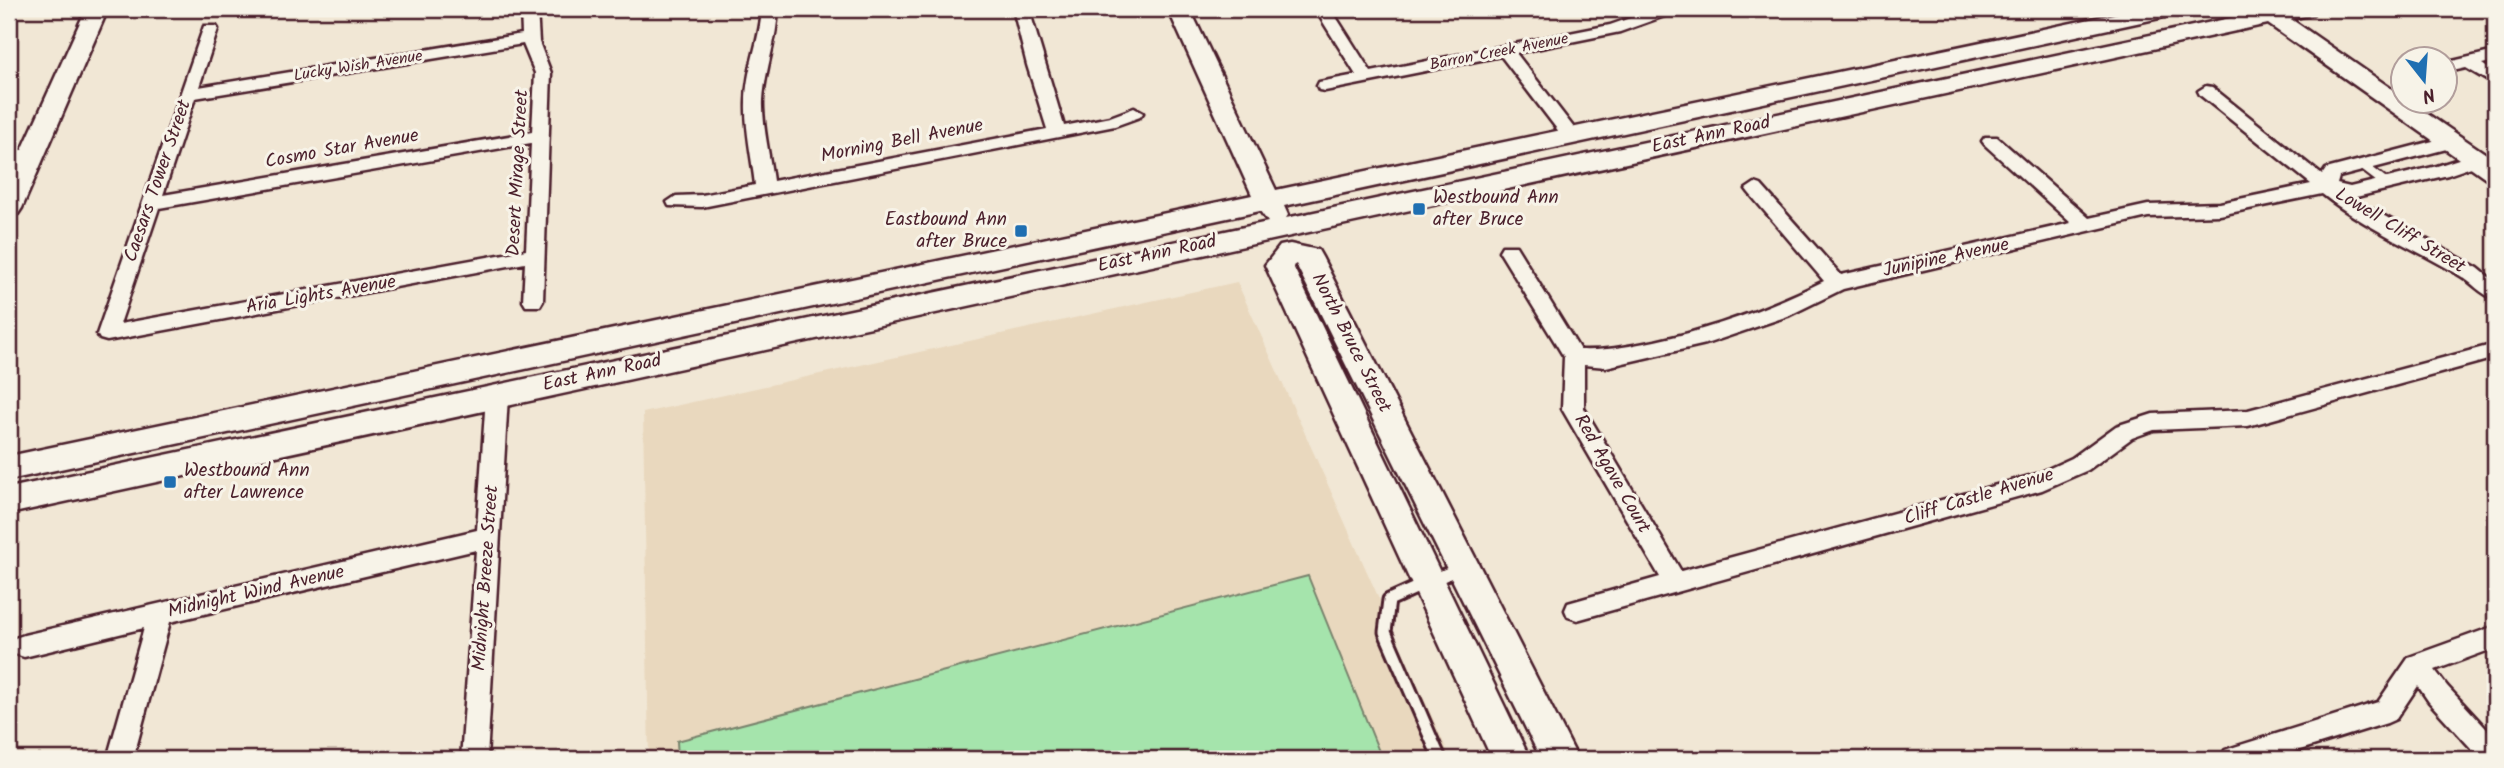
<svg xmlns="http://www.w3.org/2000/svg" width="2504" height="768" font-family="Kalam,sans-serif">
	<rect width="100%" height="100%" fill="#f1e7d5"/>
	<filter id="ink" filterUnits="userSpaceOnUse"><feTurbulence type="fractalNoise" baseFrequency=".0143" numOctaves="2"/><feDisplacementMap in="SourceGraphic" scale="14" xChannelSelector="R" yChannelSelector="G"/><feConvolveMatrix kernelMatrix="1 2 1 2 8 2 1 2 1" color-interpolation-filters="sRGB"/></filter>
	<g filter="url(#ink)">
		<!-- built -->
		<path fill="#e9d8be" d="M1237,282L1451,759H649L643,413Z"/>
		<!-- green -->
		<path fill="#a5e4ac" stroke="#78826c" stroke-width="2" d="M1308,576L1382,759H678L677,741Z"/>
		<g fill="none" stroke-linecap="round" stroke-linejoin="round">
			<!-- lane-far1 casing -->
			<g stroke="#4a1f2b" stroke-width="13">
				<path id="lane-far1" d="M2362,165L2387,184"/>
			</g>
			<!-- lane casing -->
			<g stroke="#4a1f2b" stroke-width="17">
				<path id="lane" d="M1440,759L1385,632L1389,600L1460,568"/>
			</g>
			<!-- street casing -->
			<g stroke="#4a1f2b" stroke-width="5">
				<path id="street" d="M521,9H537L539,42L551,73L543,301L540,306H526L523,301L525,263L107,341L100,339L97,334L204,26H216L218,29L199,87L522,34ZM523,44L535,73L532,132L163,195L195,98ZM531,143L526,250L120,324L159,208Z
					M762,9H778C777,40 765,69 763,100C762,126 770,156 773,181L1047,129L1027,65L1013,9H1029L1064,126L1110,117L1134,108L1143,113L1140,117L1115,126L702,207L669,206L667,202L676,196L702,195L755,185C752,158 745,129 746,102C746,70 760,41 762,9Z
					M1315,9H1331L1371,72L1610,25L1656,9H1678L1676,12L1620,32L1516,53L1581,137L1572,142L1566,141L1501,56L1325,91L1319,90L1317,86L1319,82L1356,75Z
					M2495,51V61L2482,64L2495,73V85L2466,68L2444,73V63Z
					M2206,86L2212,87L2322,175L2326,169L2452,136L2461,142L2458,146L2339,177L2337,184L2350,187L2437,166L2477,153L2483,155L2486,159L2483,163L2448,175L2352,198L2478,268L2495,282V299C2481,295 2472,282 2459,275C2414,248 2363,227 2322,194L2220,215L2148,217L1843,289L1788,316L1706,344L1606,367L1584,365V408L1681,571L2037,474L2072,458L2116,426L2153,414L2248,410L2495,344V358L2248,426L2154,430L2132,438L2088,470L2042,490L1577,620L1568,617L1565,610L1568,603L1660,577L1562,409L1564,357L1499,251L1502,246H1516L1580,350C1607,351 1629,346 1655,341C1715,328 1769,308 1824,281L1749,193L1746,189L1755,183L1761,185L1841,275L2071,223L1985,145L1982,141L1985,137H1997L2089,218L2148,205L2220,203L2311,184L2200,95L2198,91Z
					M33,148L42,154L39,158L9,164V152Z
					M497,388L504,390L508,396L487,759H461L476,550L170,622L133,759H107L144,628L24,657L15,654L12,646L15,638L24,635L477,530L486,396L490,390Z
					M2495,626V648L2435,670L2447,686L2495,738V759H2481L2429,702L2418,686L2396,719L2387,723L2271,759H2221L2225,750L2234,747L2378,702L2409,657Z"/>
			</g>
			<!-- secondary casing -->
			<g stroke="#4a1f2b" stroke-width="5">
				<path id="secondary" d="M86,9H108L22,208L18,214L9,217V179Z
					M1168,9H1190L1276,190L2138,9H2180L2177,14L2169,16L1284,206L1288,215L1286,218L2254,13L2253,9H2316L2313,14L2291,19L2402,96V102H2410L2495,160V180L2486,178L2268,24L9,514V488L1268,222L1260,211L9,480V456L1252,195Z
					M1290,244L1318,250L1322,257L1578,759H1541L1296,264L1293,266L1530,759H1492L1265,265L1280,246Z"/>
			</g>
			<!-- lane-far1 -->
			<use href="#lane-far1" stroke="#f7f3e8" stroke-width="9"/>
			<!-- lane -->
			<use href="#lane" stroke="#f7f3e8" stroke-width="11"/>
			<!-- street -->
			<use href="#street" fill="#f7f3e8" fill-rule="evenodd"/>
			<!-- secondary -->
			<use href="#secondary" fill="#f7f3e8" fill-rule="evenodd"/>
		</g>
	</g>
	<!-- markers -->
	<g fill="#1f6fb2" stroke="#f7f3e8" stroke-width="2.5">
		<rect x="1412" y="202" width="14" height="14" rx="3.5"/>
		<rect x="1014" y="224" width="14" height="14" rx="3.5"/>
		<rect x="163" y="475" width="14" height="14" rx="3.5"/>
	</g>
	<g text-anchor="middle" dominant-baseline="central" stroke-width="6" stroke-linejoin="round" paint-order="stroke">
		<!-- far-street labels -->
		<g font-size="16" fill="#4a1f2b" stroke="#f7f3e8">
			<text transform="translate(1499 52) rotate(-11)">Barron Creek Avenue</text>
			<text transform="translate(358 66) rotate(-9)">Lucky Wish Avenue</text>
		</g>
		<!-- street labels -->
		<g font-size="19" fill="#4a1f2b" stroke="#f7f3e8">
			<text transform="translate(1711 135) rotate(-12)">East Ann Road</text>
			<text transform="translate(902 141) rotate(-11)">Morning Bell Avenue</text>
			<text transform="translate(342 149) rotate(-10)">Cosmo Star Avenue</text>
			<text transform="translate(518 173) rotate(-87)">Desert Mirage Street</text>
			<text transform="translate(158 181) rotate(-71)">Caesars Tower Street</text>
			<text transform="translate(2400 231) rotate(31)">Lowell Cliff Street</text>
			<text transform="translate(1157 254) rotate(-12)">East Ann Road</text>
			<text transform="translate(1946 258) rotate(-12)">Junipine Avenue</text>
			<text transform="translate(321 295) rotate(-10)">Aria Lights Avenue</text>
			<text transform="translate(1351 343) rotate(63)">North Bruce Street</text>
			<text transform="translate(602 373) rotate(-12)">East Ann Road</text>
			<text transform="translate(1612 474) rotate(60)">Red Agave Court</text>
			<text transform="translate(1979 497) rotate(-17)">Cliff Castle Avenue</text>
			<text transform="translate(486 578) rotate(-86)">Midnight Breeze Street</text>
			<text transform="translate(256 592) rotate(-13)">Midnight Wind Avenue</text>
		</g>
		<!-- poi labels -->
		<g font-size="19" fill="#4a1f2b" stroke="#f7f3e8" text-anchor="start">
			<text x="1433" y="198">Westbound Ann<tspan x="1433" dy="22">after Bruce</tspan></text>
			<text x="1007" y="220" text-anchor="end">Eastbound Ann<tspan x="1007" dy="22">after Bruce</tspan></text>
			<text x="184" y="471">Westbound Ann<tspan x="184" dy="22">after Lawrence</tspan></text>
		</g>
	</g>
	<!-- margin -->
	<rect width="2504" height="768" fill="none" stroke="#f7f3e8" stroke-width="35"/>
	<rect x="18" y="18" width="2469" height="733" fill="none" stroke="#4a1f2b" stroke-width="2.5" filter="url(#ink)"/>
	<!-- north arrow -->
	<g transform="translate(2424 80) rotate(163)"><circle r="33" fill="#f7f3e8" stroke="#b29e9c" stroke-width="2"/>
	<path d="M0-5L12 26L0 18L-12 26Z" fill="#1f6fb2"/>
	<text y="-10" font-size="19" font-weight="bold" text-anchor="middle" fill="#4a1f2b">N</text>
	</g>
</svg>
